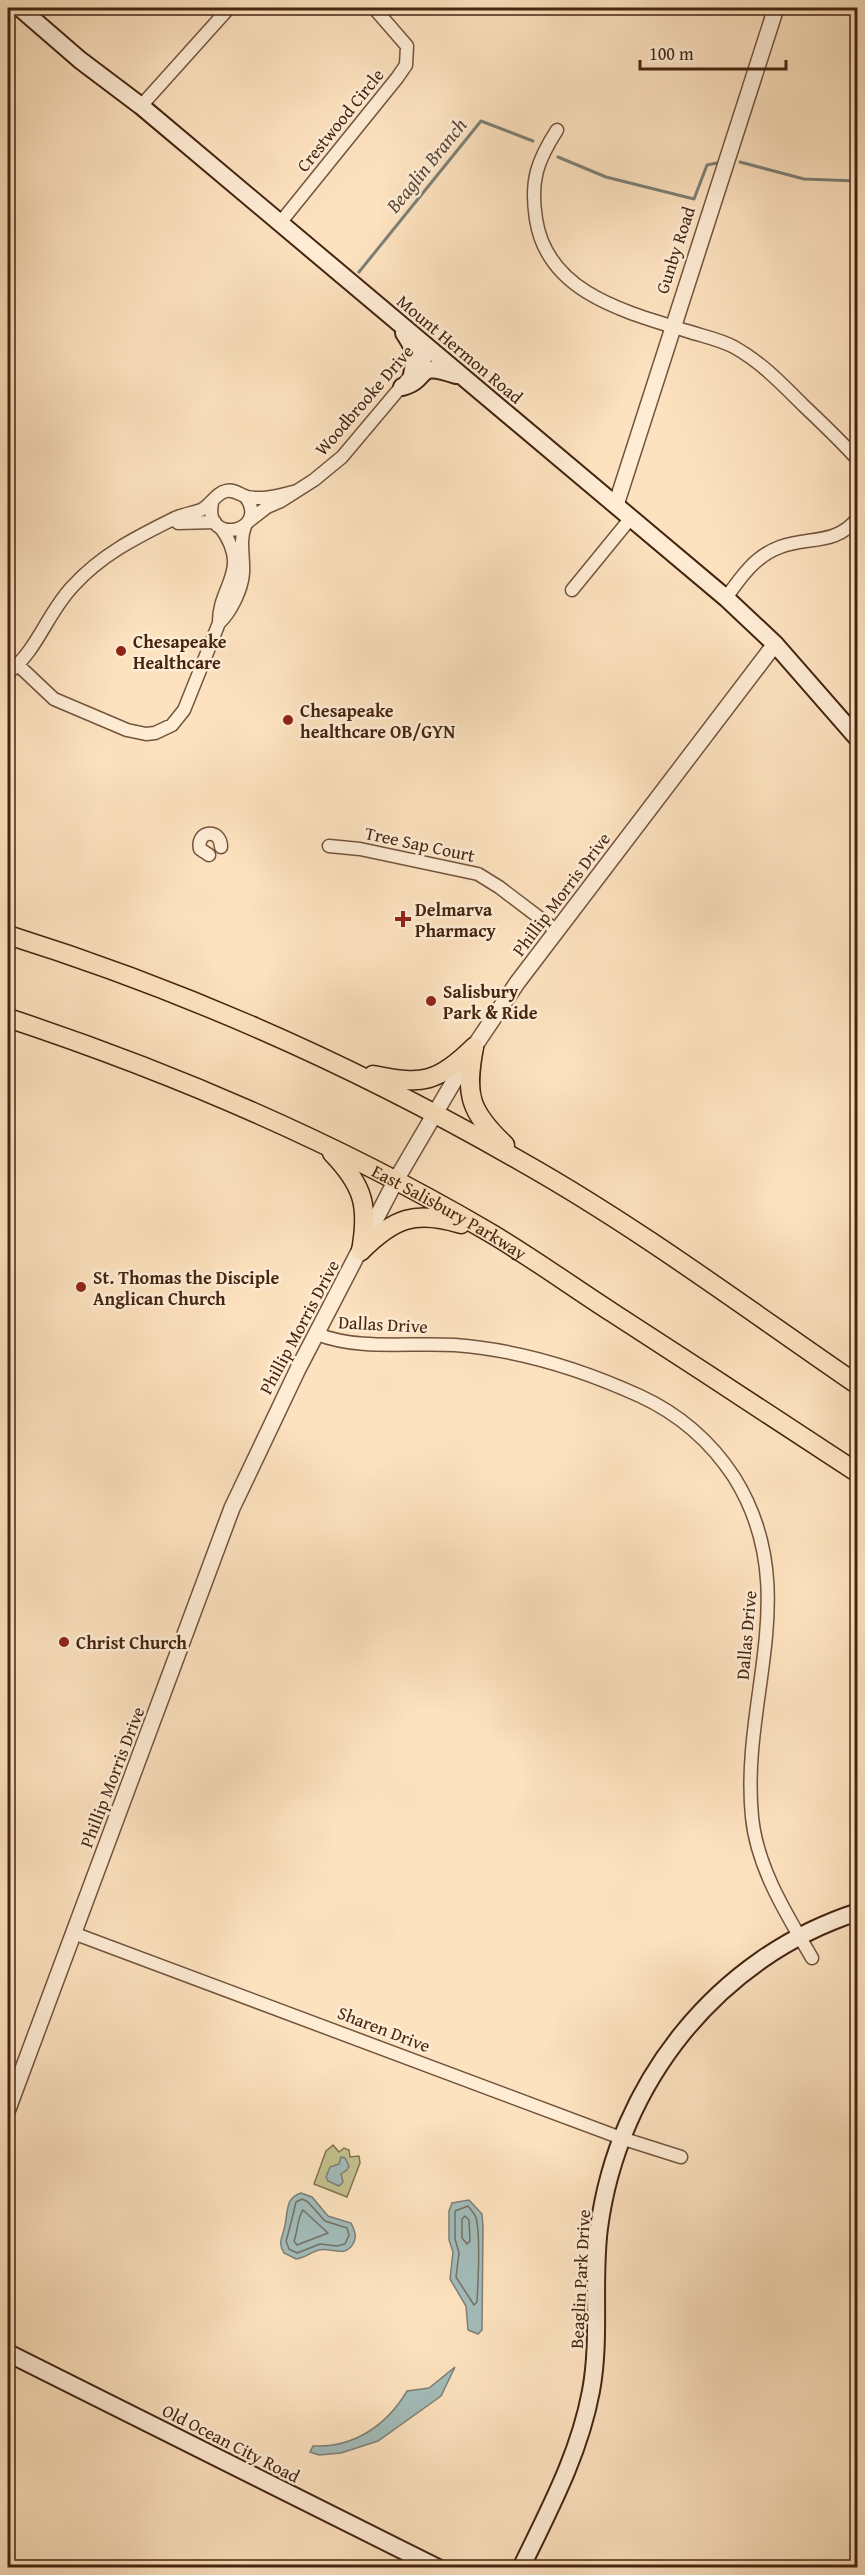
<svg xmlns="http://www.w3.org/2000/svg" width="865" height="2575" font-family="'Gentium Book Plus',serif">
	<rect width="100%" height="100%" fill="#fde2bf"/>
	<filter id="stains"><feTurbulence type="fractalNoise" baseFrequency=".00333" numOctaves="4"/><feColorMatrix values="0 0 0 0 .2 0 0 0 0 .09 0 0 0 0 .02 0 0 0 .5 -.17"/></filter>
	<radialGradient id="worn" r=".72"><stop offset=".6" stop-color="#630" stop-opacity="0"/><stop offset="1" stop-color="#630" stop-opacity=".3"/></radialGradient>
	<!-- green -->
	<path fill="#c3c28f" stroke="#847350" stroke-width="1.5" d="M333,2145L339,2152L344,2148L349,2150L350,2157L359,2156L360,2163L347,2197L314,2184L326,2151Z"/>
	<!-- water -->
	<path fill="#a2bcba" stroke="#7d7f76" stroke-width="1.5" d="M341,2157L345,2158L349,2166L347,2170L341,2174L343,2182L339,2186L328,2181L326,2177L330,2167L339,2164Z
		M301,2193L312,2197L328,2216L351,2223C354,2229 357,2235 354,2242C346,2259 332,2247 319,2250C311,2252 305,2258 296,2259L284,2253C277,2242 283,2237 285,2225C288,2212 285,2198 301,2193Z
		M469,2200L482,2214L483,2227L482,2330L478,2334L468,2330L466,2306L450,2279L453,2252L449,2240V2211L452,2203Z
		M455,2367L441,2396L378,2441L341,2453L319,2455L310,2452L313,2446C354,2448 387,2425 407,2391L429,2388Z"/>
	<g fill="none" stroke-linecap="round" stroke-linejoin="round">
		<!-- shore -->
		<path stroke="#747065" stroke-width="1.5" d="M302,2199L308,2202L325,2221L347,2228L349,2235L345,2244L337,2246L320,2244L297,2253L289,2249L286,2241C290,2228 293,2215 296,2202Z
			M468,2206C471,2210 475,2214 476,2218C481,2237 478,2282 477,2302L474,2305L456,2277L459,2253L455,2239V2211Z
			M303,2210L328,2233L297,2245L294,2241C298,2231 297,2218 303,2210Z
			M465,2216L469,2220L470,2241L467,2244L462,2238V2219Z"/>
		<!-- stream -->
		<path stroke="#7d7f76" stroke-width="3" d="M558,157L606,177L694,199L707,165L717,163
			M740,162L804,179L857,181
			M359,272L481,121L533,141"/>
		<!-- minor casing -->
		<g stroke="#73543c" stroke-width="15">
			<path id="minor" d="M854,8L858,9
				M141,106L229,8
				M557,130C537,161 530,181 536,219C547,293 626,312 687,331C702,336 719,339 734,347C761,362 782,384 803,405C822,423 841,441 858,460
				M280,223L397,78L406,65L407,46L374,8
				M212,503C203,547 272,532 245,496
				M249,521L267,507L281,501L314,480L342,457L432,350
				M178,523L215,522
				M572,590L630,519
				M726,598C740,578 755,556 780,547C809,536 835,546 858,518
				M219,623C231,612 242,589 243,573C244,556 239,542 245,526
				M18,665L54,699L127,730L146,734L155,733L172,725L184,710L219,623C218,586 252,571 221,528
				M8,673C38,650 47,613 73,586C102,554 137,537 175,518C184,514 193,513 201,510C211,505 216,493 226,491C235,489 240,495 247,497C262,500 278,496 293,492
				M329,846L360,849L478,874L499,887L557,931
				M209,855L200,849C196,830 221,828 221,847
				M317,1334C360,1351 410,1342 455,1345C520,1350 581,1369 640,1396C679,1414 711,1442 734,1477C805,1590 740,1698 752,1817C757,1868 787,1915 812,1958
				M73,1933L621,2138L681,2157"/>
		</g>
		<!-- tertiary casing -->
		<g stroke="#73543c" stroke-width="18">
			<path id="tertiary" d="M616,505L776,8
				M8,2109L232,1508L298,1369L396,1180L474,1047L517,983L775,644"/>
		</g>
		<!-- secondary casing -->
		<g stroke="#452410" stroke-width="20">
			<path id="secondary" d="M20,8L80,60L141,106L726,598L775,644L858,739
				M404,333C416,351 416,354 412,375
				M402,387C432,379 412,360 456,375
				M8,2353L438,2568
				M521,2568C549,2510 579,2455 591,2391C601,2337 592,2282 599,2228C618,2083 718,1957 858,1912"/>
		</g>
		<!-- primary casing -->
		<g stroke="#452410" stroke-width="21">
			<g id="primary">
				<path d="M8,935C187,991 359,1068 522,1162C639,1228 747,1309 858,1385"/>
				<path id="s1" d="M8,1018C174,1073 335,1142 487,1231C530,1256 571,1286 613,1313C695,1366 776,1419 858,1473"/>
				<path d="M474,1047C465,1095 469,1111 505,1145"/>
				<path d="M373,1075C424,1085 436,1083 474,1047"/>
				<path d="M332,1153C364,1186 369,1207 361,1251"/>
				<path d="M361,1251C394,1218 415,1210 461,1224"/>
			</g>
		</g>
		<!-- minor -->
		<use href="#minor" stroke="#feecd5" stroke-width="12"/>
		<!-- tertiary -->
		<use href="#tertiary" stroke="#feecd5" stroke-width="15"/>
		<!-- secondary -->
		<use href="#secondary" stroke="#feecd5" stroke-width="16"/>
		<!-- primary -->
		<use href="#primary" stroke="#fde2bf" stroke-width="18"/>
	</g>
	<!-- markers -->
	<g fill="#8f2418" stroke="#feecd5" stroke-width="2">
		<circle cx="121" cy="651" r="6"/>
		<circle cx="288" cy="720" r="6"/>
		<path d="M400 910h6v6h6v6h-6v6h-6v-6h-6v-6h6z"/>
		<circle cx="431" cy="1001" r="6"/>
		<circle cx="81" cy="1287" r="6"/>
		<circle cx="64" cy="1642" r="6"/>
	</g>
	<g text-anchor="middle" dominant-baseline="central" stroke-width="5" stroke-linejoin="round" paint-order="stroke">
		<!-- street labels -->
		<g font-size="18" fill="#452410" stroke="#feecd5">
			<text transform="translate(340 120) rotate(-51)">Crestwood Circle</text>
			<text transform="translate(675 250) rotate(-72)">Gunby Road</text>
			<text transform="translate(460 349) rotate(40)">Mount Hermon Road</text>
			<text transform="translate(364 400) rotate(-49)">Woodbrooke Drive</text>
			<text transform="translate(420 844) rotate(12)">Tree Sap Court</text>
			<text transform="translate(561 894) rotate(-53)">Phillip Morris Drive</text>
			<text stroke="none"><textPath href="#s1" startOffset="483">East Salisbury Parkway</textPath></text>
			<text transform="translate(383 1324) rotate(3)">Dallas Drive</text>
			<text transform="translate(299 1327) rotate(-62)">Phillip Morris Drive</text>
			<text transform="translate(746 1635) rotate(-85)">Dallas Drive</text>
			<text transform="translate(112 1777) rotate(-69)">Phillip Morris Drive</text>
			<text transform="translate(384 2029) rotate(21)">Sharen Drive</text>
			<text transform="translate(580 2279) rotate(-87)">Beaglin Park Drive</text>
			<text transform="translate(231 2443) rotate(27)">Old Ocean City Road</text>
		</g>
		<!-- poi labels -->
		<g font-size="18" font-weight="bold" fill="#452410" stroke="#feecd5" text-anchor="start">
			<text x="133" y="641">Chesapeake<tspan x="133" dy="21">Healthcare</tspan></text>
			<text x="300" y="710">Chesapeake<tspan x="300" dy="21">healthcare OB/GYN</tspan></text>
			<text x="415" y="909">Delmarva<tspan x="415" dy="21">Pharmacy</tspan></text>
			<text x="443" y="991">Salisbury<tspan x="443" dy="21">Park &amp; Ride</tspan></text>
			<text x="93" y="1277">St. Thomas the Disciple<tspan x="93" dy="21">Anglican Church</tspan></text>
			<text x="76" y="1642">Christ Church</text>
		</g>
		<!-- water labels -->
		<g font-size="20" font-style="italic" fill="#5c4a3a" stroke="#feecd5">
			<text transform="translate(426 165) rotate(-51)">Beaglin Branch</text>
		</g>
	</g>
	<!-- margin -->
	<rect width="865" height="2575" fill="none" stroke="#fde2bf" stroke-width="30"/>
	<rect x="9" y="9" width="847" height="2557" fill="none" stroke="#452410" stroke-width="3"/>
	<rect x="15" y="15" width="835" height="2545" fill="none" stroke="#452410" stroke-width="1.5"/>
	<!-- scale -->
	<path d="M640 60v9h146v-9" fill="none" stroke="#452410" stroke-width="3"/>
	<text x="649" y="60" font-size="18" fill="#452410" stroke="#feecd5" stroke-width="4.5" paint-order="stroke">100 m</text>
	<rect width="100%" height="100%" filter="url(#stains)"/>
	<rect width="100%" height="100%" fill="url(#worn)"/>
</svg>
